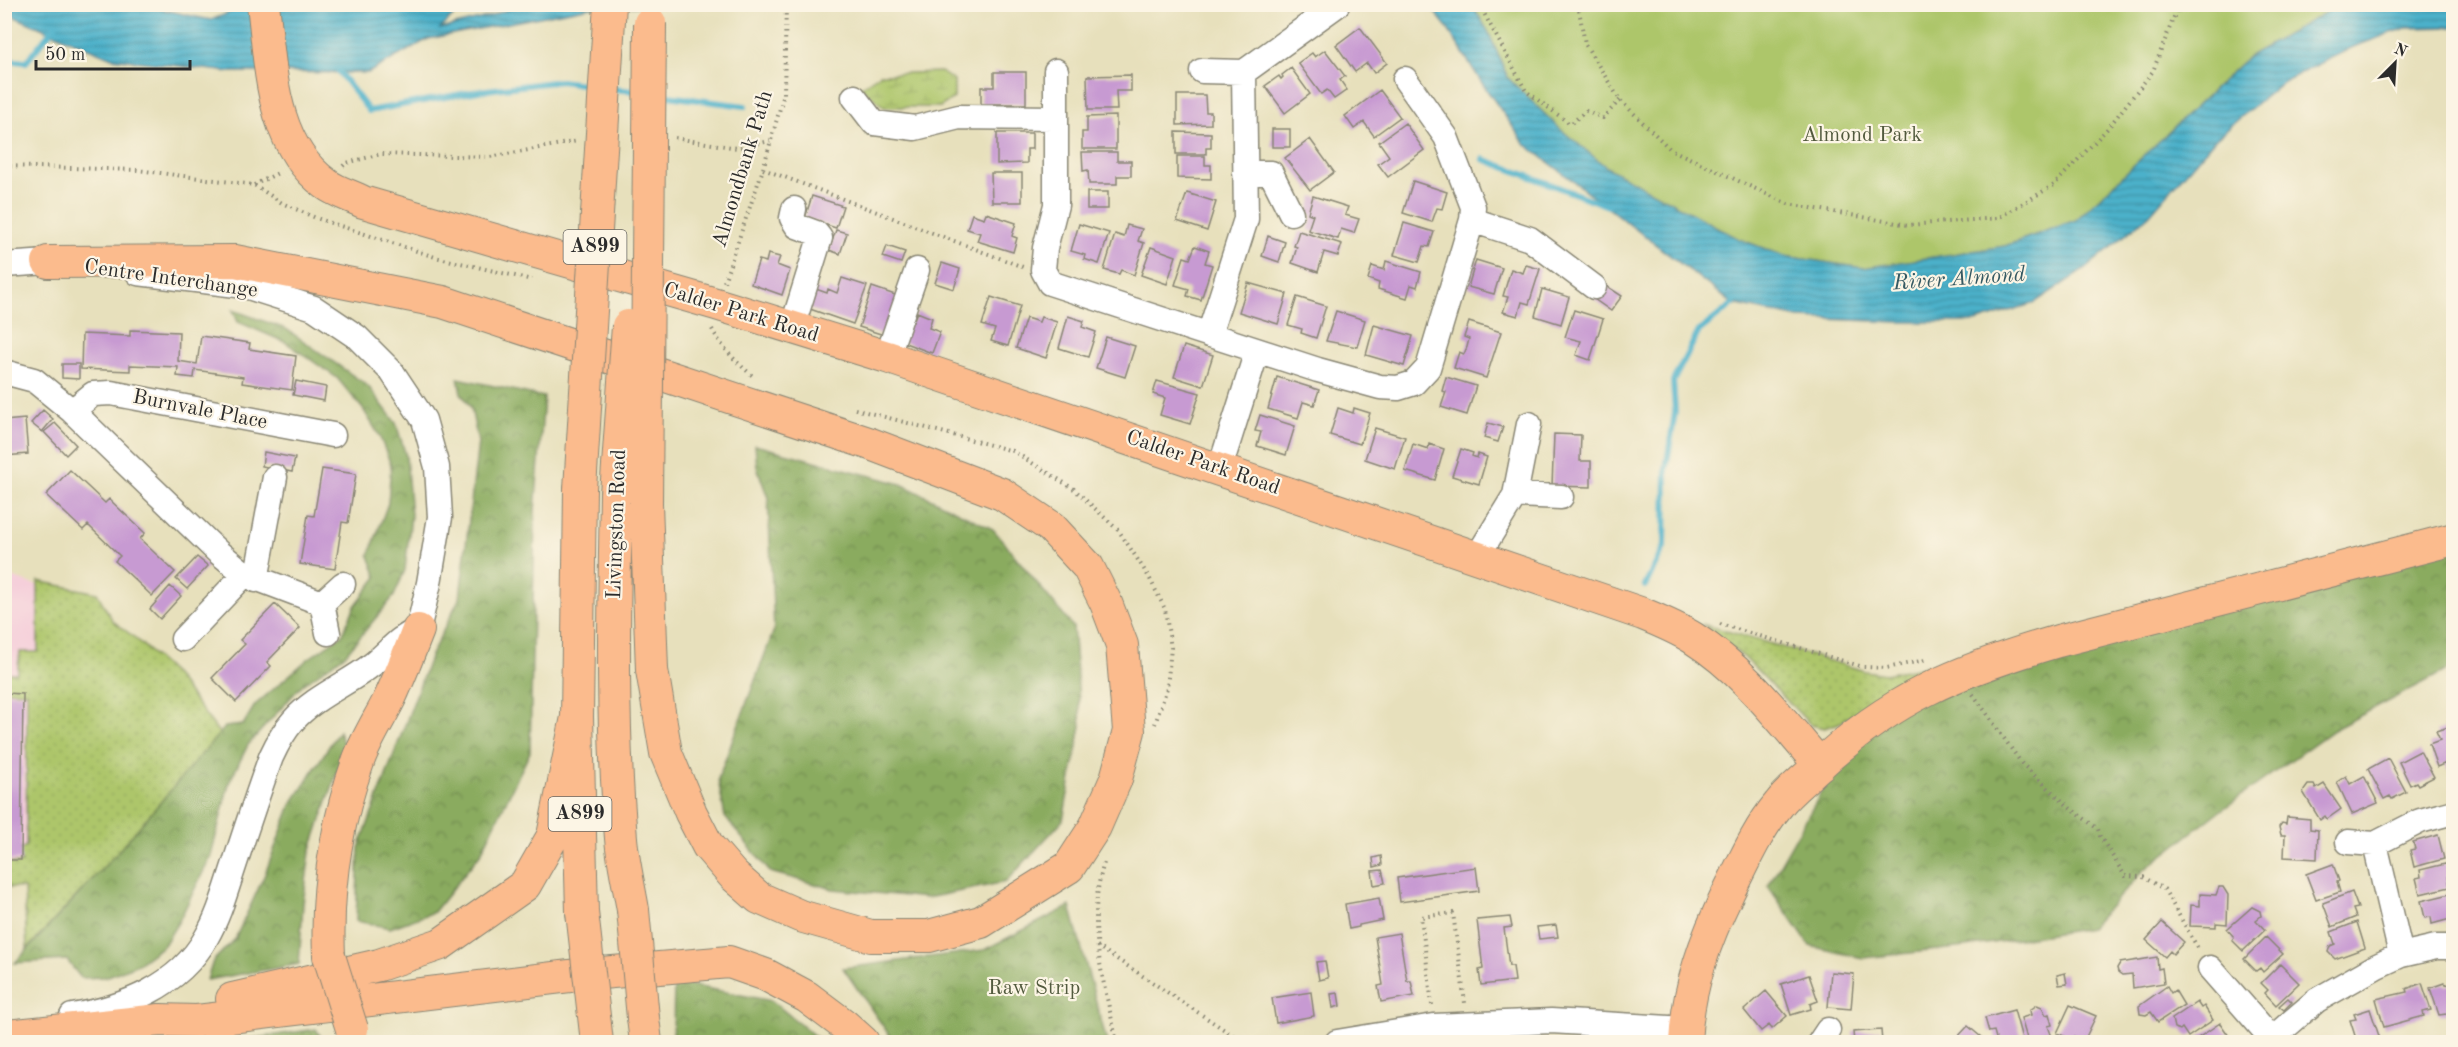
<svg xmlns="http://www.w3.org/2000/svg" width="2458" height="1047" font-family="'Old Standard TT',serif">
	<defs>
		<pattern id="grass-dots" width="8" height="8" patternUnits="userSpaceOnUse" patternTransform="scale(1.5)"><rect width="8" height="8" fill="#adc66b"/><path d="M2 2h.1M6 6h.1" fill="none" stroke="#95aa5d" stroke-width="1.8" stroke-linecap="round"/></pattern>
		<pattern id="forest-crowns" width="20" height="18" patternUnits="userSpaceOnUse" patternTransform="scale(1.5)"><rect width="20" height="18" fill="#8aab5f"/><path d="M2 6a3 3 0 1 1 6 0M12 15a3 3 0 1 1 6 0" fill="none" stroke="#718b4f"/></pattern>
		<pattern id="wetland-marsh" width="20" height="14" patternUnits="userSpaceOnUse" patternTransform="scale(1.5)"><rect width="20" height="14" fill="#adc66b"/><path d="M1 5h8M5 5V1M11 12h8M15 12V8" fill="none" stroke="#95aa5d"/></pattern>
		<pattern id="water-rules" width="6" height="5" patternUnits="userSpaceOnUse" patternTransform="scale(1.5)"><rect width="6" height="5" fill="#4bb1ca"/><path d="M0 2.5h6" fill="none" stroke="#3f90a4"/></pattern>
	</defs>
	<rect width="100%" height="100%" fill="#fcf5e5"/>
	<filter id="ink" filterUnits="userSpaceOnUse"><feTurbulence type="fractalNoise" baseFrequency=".0167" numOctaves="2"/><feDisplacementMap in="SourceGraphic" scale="12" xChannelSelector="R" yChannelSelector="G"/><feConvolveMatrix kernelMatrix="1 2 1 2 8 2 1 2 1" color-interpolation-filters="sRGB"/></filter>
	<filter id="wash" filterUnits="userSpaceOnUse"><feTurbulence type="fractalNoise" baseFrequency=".008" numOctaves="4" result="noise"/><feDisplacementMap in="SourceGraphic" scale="24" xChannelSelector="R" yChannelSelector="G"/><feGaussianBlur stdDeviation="1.35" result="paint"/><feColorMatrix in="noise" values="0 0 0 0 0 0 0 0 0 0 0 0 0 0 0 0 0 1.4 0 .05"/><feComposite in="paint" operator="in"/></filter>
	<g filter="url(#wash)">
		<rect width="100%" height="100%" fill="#e7e0bc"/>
		<!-- built -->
		<path fill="#f5cfda" d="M5,575L54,591L59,866L5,876Z"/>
		<!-- grass -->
		<path fill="url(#grass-dots)" stroke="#6c784b" stroke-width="1.5" d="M38,581L97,593L113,621L134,637L175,675L220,734L115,855L27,949L24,888L4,887L5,863H22L14,853L26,846L27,692L5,691V673H17L20,652H38Z
			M1702,624L1865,671L1885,674L1925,666L1927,669L1839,723L1824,728L1811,725L1745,658Z"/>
		<!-- forest -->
		<path fill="url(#forest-crowns)" stroke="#5a6b45" stroke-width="1.5" d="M233,310L286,329L368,386L396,423L406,456L411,515L405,570L394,596L346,654L302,685L248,745L229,783L211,856L179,921L164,945L138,964L106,977L81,978L67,960L15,963L115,855L225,727L243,725L255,705L308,659L342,635L355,606L377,577L369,556L388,503L391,465L379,435L363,409L337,378L285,342L238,322Z
			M458,378L544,397L535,511L530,752L481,853L434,912L390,928L356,921L359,848L431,655L460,597L478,442L471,408L461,393Z
			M755,445L901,484L993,529L1073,627L1081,726L1063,820L1006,882L927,898L833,889L770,872L725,817L718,779L774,630L768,498L757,467Z
			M2453,539V667L2333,730L2216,814L2144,870L2090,928L1966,947L1863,958L1810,946L1768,886L1817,800L1842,744L1909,698Z
			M339,731L345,749L310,852L303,904L299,964L207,980L213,961L235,939L265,874L291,805Z
			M1070,906L1107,1042H894L843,968L984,950Z
			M674,982L772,1001L822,1042H673Z
			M316,1029L324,1042H228Z"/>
		<!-- wetland -->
		<path fill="url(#wetland-marsh)" stroke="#6c784b" stroke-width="1.5" d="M941,72L954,81V98L940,107H884L861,87L880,74Z"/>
		<!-- park -->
		<path fill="#adc66b" stroke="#6c784b" stroke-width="1.5" d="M1472,5H2339L2249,56L2076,220L2005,246L1863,268L1784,256L1739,239L1606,167L1559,128L1508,78L1488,31Z"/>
		<!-- water -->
		<path fill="url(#water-rules)" stroke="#3b6e7a" stroke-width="1.5" d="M4,5H142L211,20L249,5H477L459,10L440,29L491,16L518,5H721L590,7L428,39L368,73L230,72L112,58L15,17L5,11Z
			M1429,5H1472L1488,31L1508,78L1559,128L1606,167L1739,239L1784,256L1863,268L2005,246L2076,220L2249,56L2339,5H2453L2454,27L2405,28L2353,47L2283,82L2216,138L2149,215L2084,270L2034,303L1976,322H1899L1799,318L1733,304L1525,144L1484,86L1446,26Z"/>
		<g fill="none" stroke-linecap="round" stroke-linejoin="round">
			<!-- stream -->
			<path stroke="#4bb1ca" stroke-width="6" d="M4,60L26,62L55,26
				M339,72L369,111L478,91L561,81L596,86
				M615,89L641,92
				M660,95L745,106
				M1483,159L1608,206
				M1645,586L1665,545L1666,469L1675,412L1673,381L1699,331L1733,304"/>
		</g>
		<g id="blocks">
			<!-- building -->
			<path fill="#c79ad2" d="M1360,27L1387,63L1374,73L1367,63L1355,72L1336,45Z
				M1325,50L1345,76L1340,80L1347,90L1334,99L1327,90L1321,94L1298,63L1312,53L1315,57Z
				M1291,68L1310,94L1285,113L1265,86L1279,76L1281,79L1283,77L1282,75Z
				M994,72H1026V104H981V87H994Z
				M1131,75V91H1116L1117,110H1088L1087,76Z
				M1380,90L1400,117L1374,136L1364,122L1354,129L1345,116Z
				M1177,95H1205L1206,112H1211V124L1177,125Z
				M1116,116V149H1082V132H1087V117Z
				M1405,123L1424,150L1388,177L1378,164L1389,156L1379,142Z
				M1272,129H1290V147H1272Z
				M1176,132L1211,133V148H1206V154H1176Z
				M997,133H1032V149H1027V163L997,164Z
				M1310,139L1334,172L1310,190L1285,158Z
				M1082,152H1117V161H1131V176H1117V184H1089L1088,170L1083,171Z
				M1177,156H1205V165H1211V179L1177,178Z
				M991,173H1022V202H992Z
				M1413,181L1447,192L1442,209L1437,208L1432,222L1403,213Z
				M1087,192H1108V209H1087Z
				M1187,193L1216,202L1207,231L1177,221Z
				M812,196L843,206L836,228L805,218Z
				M1313,196L1348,207L1345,215L1359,219L1354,233L1341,229L1338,239L1308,230L1313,215L1308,213Z
				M986,213L1016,223L1012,236L1017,238L1013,252L977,241L980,233L967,229L972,214L984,218Z
				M1404,223L1434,232L1429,247L1424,246L1419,262L1394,255Z
				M1079,224L1109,233L1099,264L1084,259L1085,255L1071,251Z
				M1127,225L1142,229L1138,241L1144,243L1134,275L1121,270L1119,274L1104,270L1115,234L1124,237Z
				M836,230L847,233L840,254L829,250Z
				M1299,231L1342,244L1338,256L1324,252L1318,272L1292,263L1297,247L1294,246Z
				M1268,236L1285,242L1279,262L1262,256Z
				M887,246L905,252L901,263L883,257Z
				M1195,246L1209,251L1205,263L1212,265L1201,300L1187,296L1189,289L1175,285L1184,257L1190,259Z
				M1151,247L1176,256L1167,284L1141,275Z
				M768,254L780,257L777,265L790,270L782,295L751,284L759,260L766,262Z
				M1476,260L1502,268L1494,294L1468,287Z
				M1386,261L1421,272L1417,287L1411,285L1407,298L1378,289L1379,283L1368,279L1372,266L1384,270Z
				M942,263L960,269L954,289L935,283Z
				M1526,265L1540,269L1529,304L1522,302L1518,316L1503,312L1508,297L1503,296L1511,269L1523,273Z
				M842,278L867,286L853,324L807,308L813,288L827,293L828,289L837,293Z
				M1248,283L1287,294L1278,324L1239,312Z
				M1605,285L1622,296L1611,311L1594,299Z
				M872,287L898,296L890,337L859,327Z
				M1542,289L1569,297L1561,324L1535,316Z
				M991,297L1020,306L1008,346L991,341L995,329L982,325Z
				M1297,297L1326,306L1316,338L1301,333L1302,329L1288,325Z
				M1574,310L1603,319L1590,360L1576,355L1581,341L1565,337Z
				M1336,311L1365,320L1357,347L1326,341Z
				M917,312L932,318L929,328L940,332L932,353L897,340L905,319L913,322Z
				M1068,316L1084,321L1082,327L1096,332L1088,357L1059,348Z
				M1041,317L1057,322L1046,358L1016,348L1026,318L1039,322Z
				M1469,322L1501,332L1486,378L1454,368L1459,352L1464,354L1467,347L1469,339L1464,337Z
				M1374,325L1413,336L1404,366L1366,355Z
				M130,330L179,332L178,361L197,364L201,336L250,343L249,349L296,356L292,390L242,383L243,377L195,370L194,378L177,376L178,367L130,365V371L81,369L82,334L130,336Z
				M1106,337L1135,346L1125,377L1096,368Z
				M1184,346L1213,355L1203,386L1174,377Z
				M62,364H79V379L62,378Z
				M1277,377L1319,390L1314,405L1303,402L1298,418L1268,409Z
				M1446,377L1476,386L1467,415L1441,407L1446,392L1442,391Z
				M296,381L326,387L324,401L293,395Z
				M1157,381L1200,393L1190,424L1160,415L1165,398L1153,394Z
				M1338,408L1353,413L1354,408L1370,413L1360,444L1330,435Z
				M43,410L53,419L42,432L31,423Z
				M1260,415L1295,426L1286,455L1257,446L1261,432L1255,431Z
				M25,419L28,454L4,456V421Z
				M55,423L76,445L66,455L44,432Z
				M1488,423L1503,427L1498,442L1484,438Z
				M1375,428L1405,437L1395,469L1365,459Z
				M1554,434L1581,435L1580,461H1591V487L1552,486Z
				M1413,444L1428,449L1429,444L1444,449L1435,480L1405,471Z
				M1461,449L1473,453L1472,456L1477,458L1478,454L1487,457L1479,484L1452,476Z
				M264,452L295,458L292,472L262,466Z
				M322,469L356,474L348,523L342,522L335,569L300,564L308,515L314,516Z
				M70,470L105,503L109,499L145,533L140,539L175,572L152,596L115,561L120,556L88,525L83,530L46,495Z
				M197,557L208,566L187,589L176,579Z
				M170,586L181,596L160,619L150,609Z
				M275,604L300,628L267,662L271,666L236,702L212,678L245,644L240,640Z
				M5,693L23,694L21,860H5Z
				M2454,725V768L2448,770L2446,763L2437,767L2429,744L2440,740L2436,731Z
				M2420,751L2434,777L2418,785L2416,782L2410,785L2399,762Z
				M2388,758L2406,792L2392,799L2390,796L2384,799L2368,769Z
				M2346,776L2350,784L2364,776L2378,803L2352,814L2337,782Z
				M2324,784L2341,809L2327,819L2325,816L2320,820L2303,792L2308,785H2314L2316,789Z
				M2287,817L2310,819V829L2318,830L2317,859L2284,857L2285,835H2281L2279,827L2282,823L2286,824Z
				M2438,835L2444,859L2414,867L2410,850L2415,849L2413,842Z
				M1381,856L1382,865L1374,867L1373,858Z
				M2333,864L2339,881L2337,882L2340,892L2316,900L2306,874Z
				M2445,864L2454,866V874L2448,877L2450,887L2420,894L2416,878L2421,877L2420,870Z
				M1476,867L1479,891L1400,902L1397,878Z
				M1382,870L1385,883L1374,885L1372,871Z
				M2219,887H2223L2228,895L2227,924L2216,923V927L2190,926L2191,905L2200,906V894L2216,895Z
				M2352,892L2358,908L2353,909L2356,917L2332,927L2323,903Z
				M2450,894L2454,918L2432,924L2431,917L2425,918L2421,901Z
				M1379,898L1383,920L1359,925V927L1349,929L1345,904Z
				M2252,907L2260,911L2261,916L2256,920L2265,930L2243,951L2232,940L2234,937L2227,929Z
				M1510,917L1512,927L1504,928L1509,966H1513L1515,981L1481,985L1479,970L1483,969L1477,920Z
				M2162,922L2184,942L2173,954L2170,951L2165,957L2146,940Z
				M2357,922L2365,948L2335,959L2328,952L2330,946L2335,944L2331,932Z
				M1556,925L1558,937L1539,939L1537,927Z
				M1399,933L1407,981H1411L1414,996L1381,1002L1378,986L1383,985L1375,937Z
				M2266,937L2283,954L2263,972L2260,968L2256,971L2244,959Z
				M2157,957L2158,969L2162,968L2164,983L2133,988L2132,974L2122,975L2118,972L2117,968L2120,963Z
				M1325,961L1328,978L1319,980L1316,962Z
				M2280,964L2299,983L2276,1005L2265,993L2268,990L2261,983Z
				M1831,972L1854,974L1851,1009L1828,1007Z
				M2065,973L2067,984L2059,985L2057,975Z
				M1809,975L1818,1001L1810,1004L1811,1009L1791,1015L1781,984Z
				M2422,983L2431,1010L2423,1012L2424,1016L2384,1027L2376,999L2407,992L2406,989Z
				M2444,983L2445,985L2454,983V1013L2439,1015L2430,988Z
				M2167,986L2171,993L2175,990L2184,1005L2158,1022L2151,1012L2146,1015L2140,1014L2139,1006Z
				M1766,991L1787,1016L1772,1029L1769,1025L1761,1031L1744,1010Z
				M1311,992L1314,1016L1276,1023L1272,998Z
				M1338,993L1340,1006L1333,1008L1331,994Z
				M2288,998L2292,1002L2284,1010L2279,1006Z
				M2197,1002L2201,1008L2204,1006L2213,1020L2188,1037L2182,1028L2180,1030L2174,1028L2172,1019Z
				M2037,1005L2042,1007L2046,1015L2049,1014L2052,1025L2048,1026L2052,1037L2045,1039L2046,1042H2028L2021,1018L2031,1015L2030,1010Z
				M2070,1005L2096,1016L2084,1041L2074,1036L2073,1040L2057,1033Z
				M2370,1009L2381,1042H2357L2350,1020L2356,1019L2354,1014Z
				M2014,1010L2023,1042H1997L1994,1031L1989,1032L1985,1018Z
				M2220,1023L2231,1039L2229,1042H2197L2195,1040Z
				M1968,1026L1987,1042H1953Z
				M1881,1030L1882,1042H1854L1853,1032Z"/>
		</g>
	</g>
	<g filter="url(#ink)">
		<use href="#blocks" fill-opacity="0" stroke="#898674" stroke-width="1.5"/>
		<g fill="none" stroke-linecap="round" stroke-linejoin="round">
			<!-- minor casing -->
			<g stroke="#898674" stroke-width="27">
				<path id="minor" d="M1056,71V205L1045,248L1043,270L1050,283L1318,370L1380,387L1398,388L1414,383L1428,368L1472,220L1473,207L1446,137L1405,79
					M1202,71L1244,72L1337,5
					M854,97L874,123L915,128L959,117L1054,118
					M1245,173H1271L1291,213
					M1472,220L1530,239L1594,287
					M4,265L48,262L65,264
					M792,328L820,238L816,233L797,226L792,218L794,209
					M1209,335L1246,219L1244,72
					M887,357L917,270
					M4,372L34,380L72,411L218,552L245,574L322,603L343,584
					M72,411L93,394L111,393L333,435
					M1220,468L1257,351
					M1515,495L1561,497
					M1477,557L1515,495L1529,424
					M256,580L275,477
					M322,603L328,633
					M183,639L245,574
					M2348,842L2375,844
					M2401,955L2375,844L2420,821L2454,812
					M2210,968L2272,1039
					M72,1016C124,1008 179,986 206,938C219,916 226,890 234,866C246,829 258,793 271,757C277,744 284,731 293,721C315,696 348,684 373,664C391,650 396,639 418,630L429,583L440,517L437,467L424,420L392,372L357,337L314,308L245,286L138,273
					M1337,1042L1434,1026L1551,1021L1686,1029
					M1820,1042L1828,1030
					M2268,1042L2317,1000L2377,966L2401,955L2436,947H2454"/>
			</g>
			<!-- major casing -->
			<g stroke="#898674" stroke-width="34">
				<path id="major" d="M263,4C271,66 270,143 326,184C336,192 352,196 363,202L716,304L887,357L1643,614C1660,621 1677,628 1693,638C1744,670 1781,720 1820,765
					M48,262L235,261L443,302L868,443L1002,494L1051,527L1088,567L1106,603L1122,645L1129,731L1116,779L1095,827L1069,867L981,922L929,936H871L800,916L759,898L733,875L708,846L691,813L666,753L652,670L646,503
					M580,489L577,717L582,912
					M616,494C614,609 611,723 621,838C623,862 629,886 633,910
					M329,956C326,888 336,823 359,759C367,738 380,718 390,698C400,676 409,653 418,630
					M232,999L379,965L441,944L525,885L553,836L577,717
					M643,1018L646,1042
					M7,1036L160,1020L197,1021L578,975L729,962L766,975L807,997L843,1024L863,1042
					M1685,1042C1688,987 1705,940 1729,891C1744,861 1758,829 1779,804C1789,791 1804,780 1815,769C1892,697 1959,670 2058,641L2454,539"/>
			</g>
			<!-- path -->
			<path stroke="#898674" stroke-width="4" stroke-dasharray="1.5 4.5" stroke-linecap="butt" d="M1479,4L1526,91L1570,124L1586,111L1603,118L1620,100
				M1578,4L1585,44L1620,100L1670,149L1788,204L1908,225L1998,218L2054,185L2108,128L2153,71L2179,4
				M2178,11L2196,4
				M675,138L737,148L770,141
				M4,166L137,170L254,185L282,203L316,218L435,257L532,280
				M343,166L346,163L381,154L490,157L578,141
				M763,169L1023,267
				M254,185L280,172
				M724,282L763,169L784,94L786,4
				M712,329C723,349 737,363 754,377
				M855,409L1013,451L1074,489L1119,531L1149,577L1165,609L1171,648L1167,688L1155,724
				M1720,624L1863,667L1887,668L1925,660
				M1973,694L2022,764L2070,808L2098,829L2100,836L2125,876L2143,877L2164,889L2199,950
				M1104,863C1085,923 1104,983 1117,1042
				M1097,946L1243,1042
				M1432,1005L1421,917L1453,913L1465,1003"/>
			<!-- minor -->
			<use href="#minor" stroke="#fff" stroke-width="24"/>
			<!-- major -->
			<use href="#major" stroke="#fbbb8d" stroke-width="32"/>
			<!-- major-bridge casing -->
			<g stroke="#898674" stroke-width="34" stroke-linecap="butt">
				<path id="major-bridge" d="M580,489L610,4
					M616,494L628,326
					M646,503L650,23
					M633,910L643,1018
					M582,912L597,1042
					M329,956L352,1029"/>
			</g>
			<!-- major-bridge -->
			<use href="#major-bridge" stroke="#fbbb8d" stroke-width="32"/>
		</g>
	</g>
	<g text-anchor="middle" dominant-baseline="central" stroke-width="4.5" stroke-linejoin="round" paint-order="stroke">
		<!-- shield labels -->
		<g fill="#fcf5e5" stroke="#6a6863" stroke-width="1.5">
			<rect x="563.5" y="230" width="63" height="34" rx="4.5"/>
			<rect x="548.5" y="797" width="63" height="34" rx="4.5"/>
		</g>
		<g font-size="20" font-weight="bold" fill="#2b2b2b">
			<text x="595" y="247">A899</text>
			<text x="580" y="814">A899</text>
		</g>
		<!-- park labels -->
		<g font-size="21" fill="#525a3e" stroke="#fcf5e5">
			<text x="1862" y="135">Almond Park</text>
			<text x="1034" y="988">Raw Strip</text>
		</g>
		<!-- street labels -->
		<g font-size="21" fill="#2b2b2b" stroke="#fcf5e5">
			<text transform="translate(743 169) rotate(-73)">Almondbank Path</text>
			<text transform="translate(171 279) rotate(8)">Centre Interchange</text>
			<text transform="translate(741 313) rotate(17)">Calder Park Road</text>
			<text transform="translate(200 410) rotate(11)">Burnvale Place</text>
			<text transform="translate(1203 463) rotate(19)">Calder Park Road</text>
			<text transform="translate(617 524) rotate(-88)">Livingston Road</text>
		</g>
		<!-- water labels -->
		<g font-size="22" font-style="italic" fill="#365a63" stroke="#fcf5e5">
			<text transform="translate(1959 279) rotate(-4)">River Almond</text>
		</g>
	</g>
	<!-- margin -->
	<rect width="2458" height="1047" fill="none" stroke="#fcf5e5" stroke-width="24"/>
	<!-- north arrow -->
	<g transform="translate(2395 63) rotate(24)" stroke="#fcf5e5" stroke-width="4.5" paint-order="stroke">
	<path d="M0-4.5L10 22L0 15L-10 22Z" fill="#2b2b2b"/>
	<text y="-9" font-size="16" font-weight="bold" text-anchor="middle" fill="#2b2b2b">N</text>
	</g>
	<!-- scale -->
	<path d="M36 60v9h154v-9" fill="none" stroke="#2b2b2b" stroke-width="3"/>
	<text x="45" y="60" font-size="18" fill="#2b2b2b" stroke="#fcf5e5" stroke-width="4.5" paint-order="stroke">50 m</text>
</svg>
